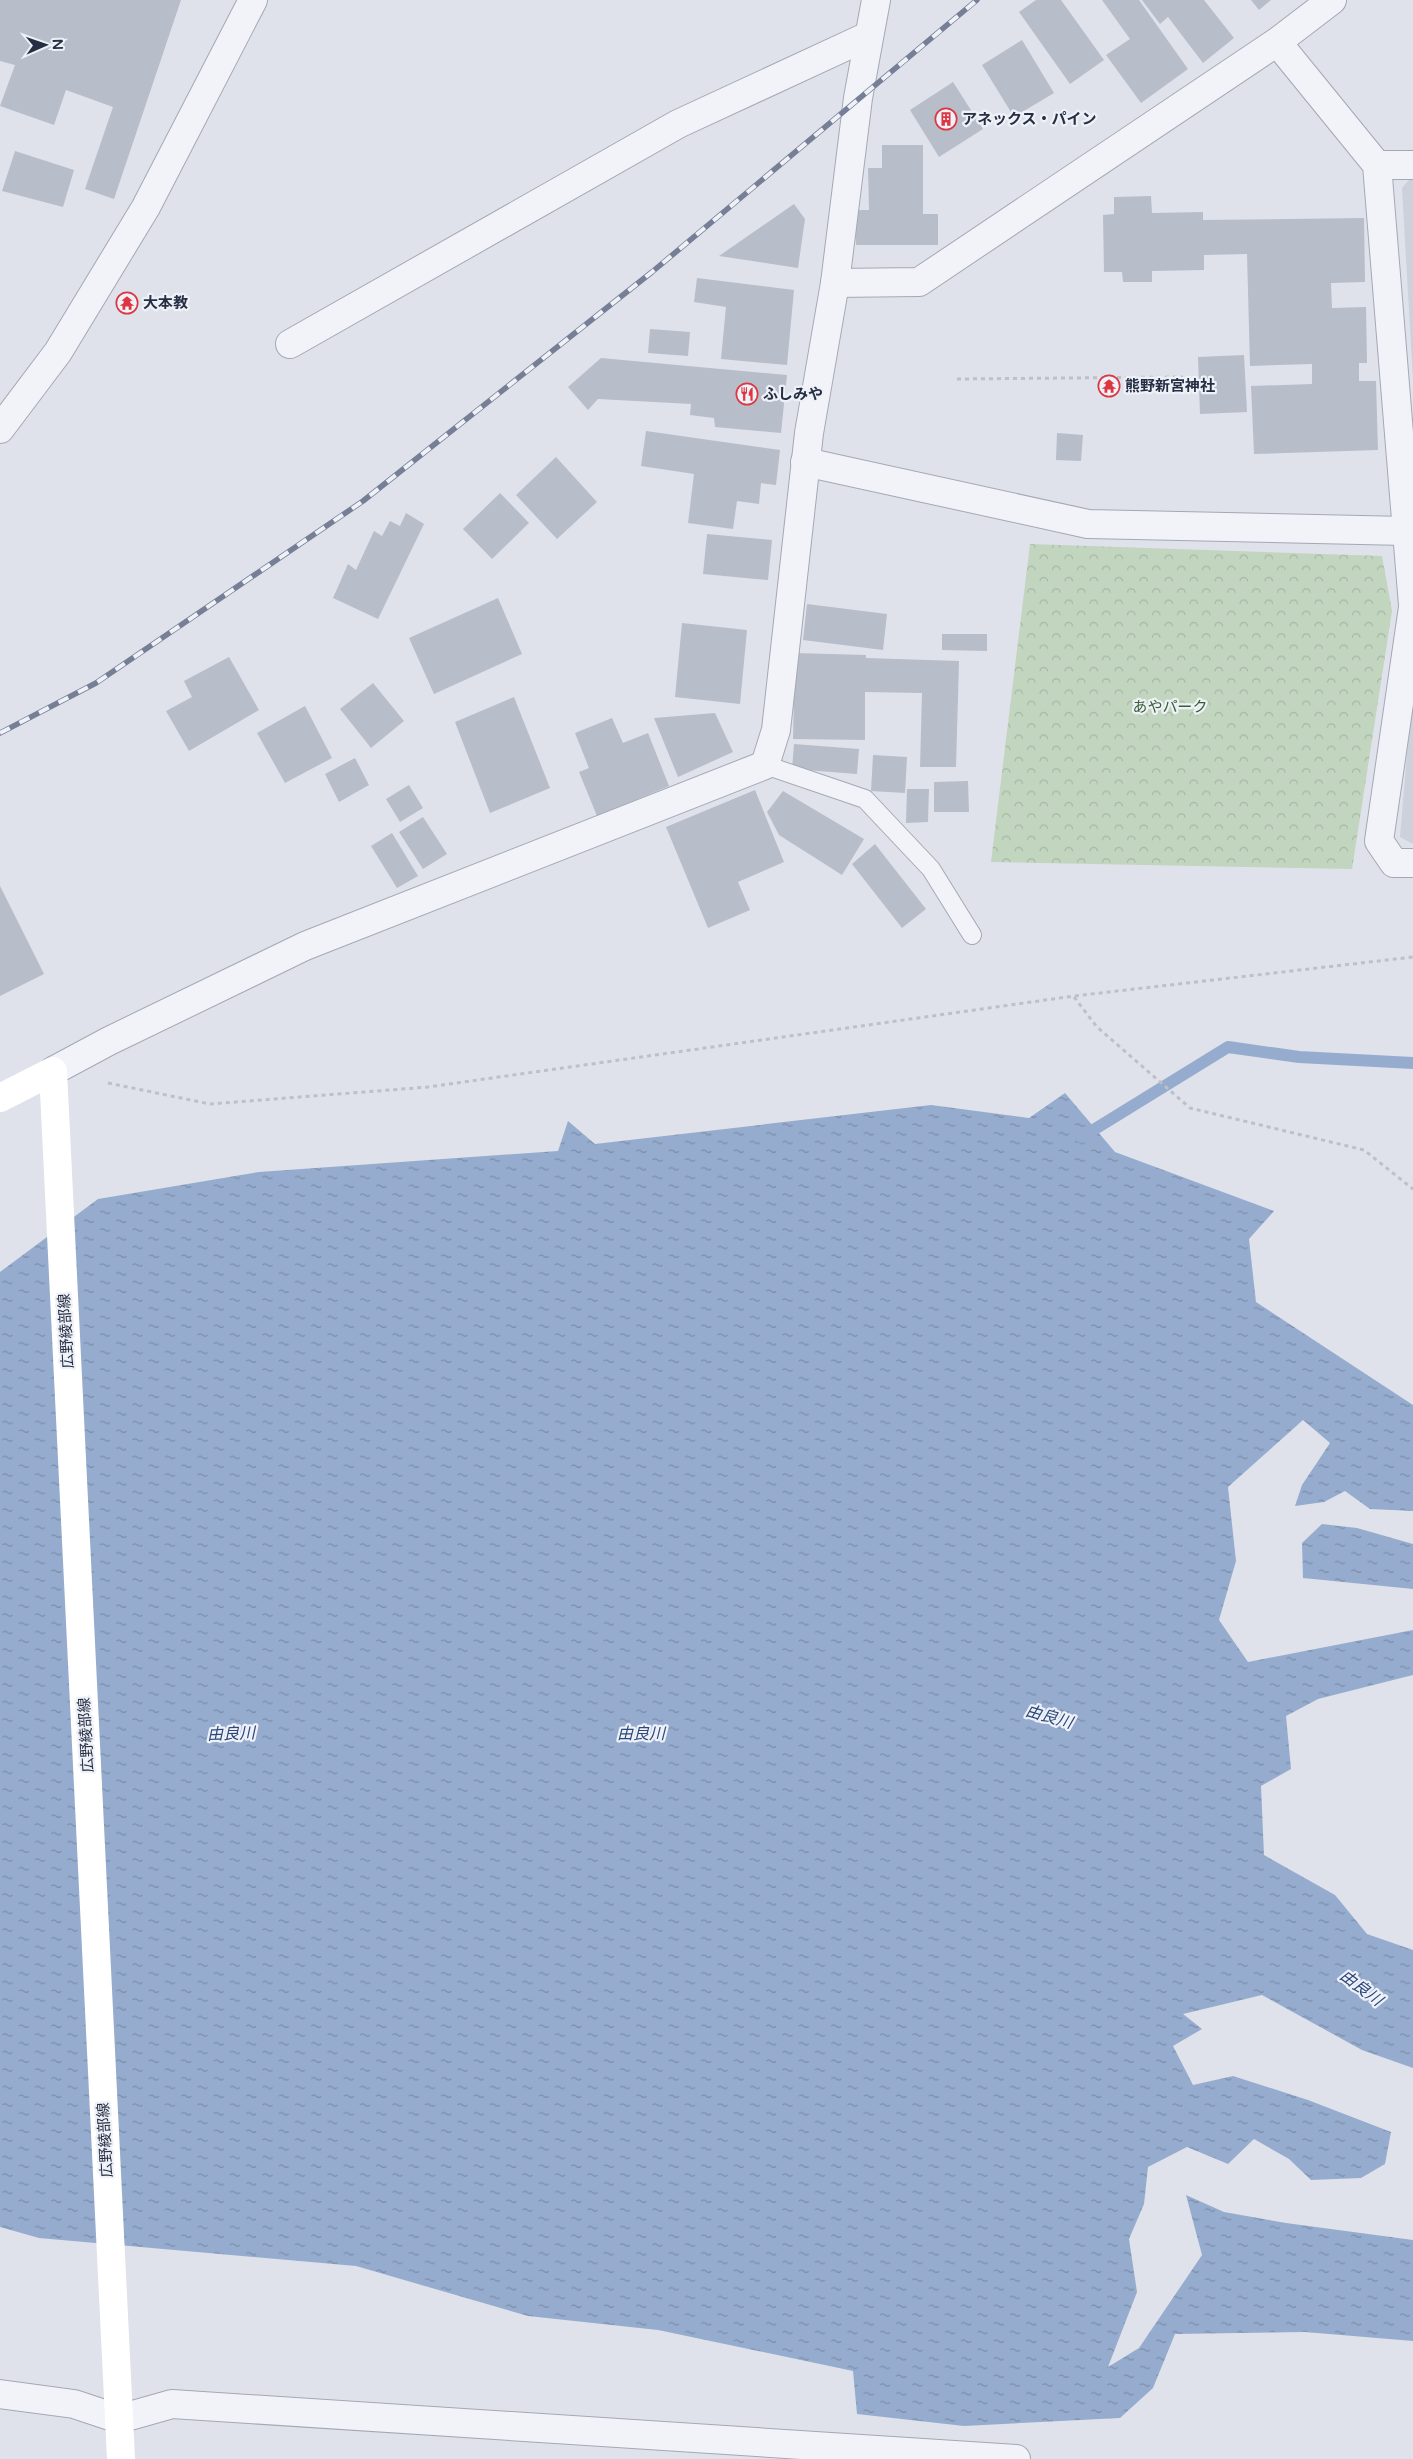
<svg xmlns="http://www.w3.org/2000/svg" width="1413" height="2459" font-family="'Varela Round','Noto Sans JP',sans-serif">
	<defs>
		<pattern id="park-crowns" width="20" height="18" patternUnits="userSpaceOnUse" patternTransform="scale(1.25)"><rect width="20" height="18" fill="#c2d5bf"/><path d="M2 6a3 3 0 1 1 6 0M12 15a3 3 0 1 1 6 0" fill="none" stroke="#a7b7a5"/></pattern>
		<pattern id="water-ripples" width="26" height="14" patternUnits="userSpaceOnUse" patternTransform="scale(1.25)"><rect width="26" height="14" fill="#96acce"/><path d="M2 4q2-2 4 0t4 0M15 11q2-2 4 0t4 0" fill="none" stroke="#7a8ca9"/></pattern>
	</defs>
	<rect width="100%" height="100%" fill="#dfe2ea"/>
	<!-- built -->
	<path fill="#ccd1dc" d="M1413,175V380L1402,188Z
		M1413,683V844L1400,837Z"/>
	<!-- park -->
	<path fill="url(#park-crowns)" d="M1030,544L1382,556L1392,611L1352,869L991,862Z"/>
	<!-- water -->
	<path fill="url(#water-ripples)" d="M1065,1093L1115,1152L1274,1211L1249,1239L1256,1302L1413,1405V1511L1370,1509L1345,1491L1324,1502L1295,1506L1302,1485L1330,1443L1303,1420L1228,1487L1236,1561L1219,1620L1248,1662L1413,1630V1675L1318,1699L1286,1716L1291,1769L1261,1786L1264,1855L1335,1895L1367,1934L1413,1950V2068L1362,2050L1262,1995L1183,2014L1202,2029L1173,2046L1193,2085L1233,2076L1308,2100L1391,2132L1385,2164L1361,2178L1311,2180L1289,2159L1254,2139L1228,2164L1187,2147L1148,2167L1144,2204L1129,2239L1137,2292L1108,2367L1139,2348L1202,2255L1186,2195L1224,2212L1286,2223L1413,2240V2341L1305,2332L1175,2334L1153,2388L1120,2418L964,2426L857,2414L853,2371L658,2330L528,2316L356,2266L39,2238L0,2227V1272L98,1199L259,1172L558,1151L568,1121L595,1144L931,1105L1029,1118Z
		M1322,1524L1357,1528L1413,1544V1589L1303,1578L1302,1543Z"/>
	<g fill="none" stroke-linecap="round" stroke-linejoin="round">
		<!-- stream -->
		<path stroke="#96acce" stroke-width="12" d="M1082,1137L1228,1047L1299,1057L1413,1063"/>
	</g>
	<!-- building -->
	<path fill="#b8bdca" d="M0,0H181L114,199L85,189L113,107L66,90L54,125L0,106L15,65L0,61Z
		M1036,0H1061L1104,60L1070,84L1019,12Z
		M1102,0H1139L1188,69L1141,103L1106,55L1130,39Z
		M1142,0H1204L1234,38L1203,63L1168,17L1160,24Z
		M1251,0H1271L1259,10Z
		M1022,40L1054,93L1014,117L982,65Z
		M953,82L983,129L939,157L910,110Z
		M882,145H923V214H938V245H856L855,210H869L868,168H882Z
		M15,151L74,170L63,207L2,191Z
		M1151,196L1152,213L1203,212V220L1364,218L1365,282L1331,283L1332,308L1366,307L1367,363H1359V381H1376L1378,450L1254,454L1251,386L1312,384V364L1250,366L1247,254L1204,255V270L1152,271V282H1123L1122,272H1104L1103,215L1114,214V197Z
		M794,204L805,219L798,268L719,256Z
		M697,278L794,290L787,365L721,359L726,307L694,302Z
		M650,329L690,332L688,356L648,353Z
		M1244,355L1247,412L1200,414L1198,357Z
		M601,358L787,375L781,433L715,427L714,418L690,415L691,404L598,399L588,410L568,387Z
		M646,431L780,450L776,485L761,483L759,504L737,501L733,529L688,523L694,474L641,466Z
		M1057,433L1083,435L1081,461L1056,460Z
		M556,457L597,502L557,539L516,495Z
		M500,493L529,523L492,559L463,529Z
		M406,513L424,524L378,619L333,598L348,564L356,570L374,531L382,536L390,521L400,526Z
		M707,534L772,540L768,580L703,574Z
		M498,598L522,654L434,694L409,638Z
		M807,604L887,614L883,650L803,640Z
		M682,623L747,630L740,704L675,697Z
		M942,634H987V651L942,650Z
		M795,653L866,655V658L959,661L956,767H920L922,693L865,692V740L793,739Z
		M229,657L259,710L189,751L166,711L192,697L184,681Z
		M373,683L404,721L371,748L340,709Z
		M514,697L550,788L490,813L455,722Z
		M305,706L332,758L285,783L257,733Z
		M715,713L733,752L678,777L654,718Z
		M612,718L623,743L648,733L669,786L597,816L579,772L589,768L575,733Z
		M794,744L859,749L857,774L792,769Z
		M873,755L907,757L905,793L871,791Z
		M355,758L369,785L339,802L325,774Z
		M968,781L969,812H934V782Z
		M409,785L423,808L400,822L386,799Z
		M907,789H929L928,822L906,823Z
		M755,790L784,862L738,882L750,910L708,928L666,827Z
		M783,791L864,839L842,875L779,835L767,812Z
		M423,817L447,854L423,869L399,832Z
		M392,833L418,876L397,888L371,846Z
		M875,844L926,909L902,928L852,864Z
		M0,886L44,974L0,996Z"/>
	<g fill="none" stroke-linecap="round" stroke-linejoin="round">
		<!-- service casing -->
		<g stroke="#a4a8b5" stroke-width="20">
			<path id="service" d="M765,765L865,799L931,869L972,935"/>
		</g>
		<!-- minor casing -->
		<g stroke="#a4a8b5" stroke-width="30">
			<path id="minor" d="M1277,42L1332,0
				M1377,165H1413
				M835,283L919,282L1277,42L1377,165L1413,605
				M290,344L678,124L868,36
				M0,429L58,352L146,207L253,0
				M805,462L1088,524L1406,531
				M1413,607L1379,841L1394,863H1413
				M0,2394L74,2404L119,2419L172,2404L1016,2459"/>
		</g>
		<!-- tertiary casing -->
		<g stroke="#a4a8b5" stroke-width="30">
			<path id="tertiary" d="M53,1071L109,1041L305,946L765,765L776,730L809,433L835,283L858,98L876,0"/>
		</g>
		<!-- path -->
		<path stroke="#bdc0c9" stroke-width="3" stroke-dasharray="4 4" stroke-linecap="butt" d="M957,379L1183,377
			M1074,997L1097,1027L1190,1108L1364,1150L1413,1189
			M108,1083L210,1104L428,1087L1074,996L1413,957"/>
		<!-- service -->
		<use href="#service" stroke="#f2f3f8" stroke-width="18"/>
		<!-- minor -->
		<use href="#minor" stroke="#f2f3f8" stroke-width="28"/>
		<!-- tertiary -->
		<use href="#tertiary" stroke="#f2f3f8" stroke-width="28"/>
		<!-- secondary -->
		<path stroke="#fff" stroke-width="28" d="M0,1098L53,1071L121,2459"/>
		<!-- rail casing -->
		<g stroke="#767f95" stroke-width="5.5">
			<path id="rail" d="M0,733L96,683L363,501L652,272L977,0"/>
		</g>
		<!-- rail -->
		<use href="#rail" stroke="#eef1f7" stroke-width="4" stroke-dasharray="11" stroke-linecap="butt"/>
	</g>
	<!-- icons -->
	<defs>
		<g id="building-ring" transform="scale(1.125)"><circle r="9.5" fill="#eef1f7" stroke="#dd3640" stroke-width="1.5"/><path d="M-4-6H4V6H1V3H-1V6H-4ZM-2.5-4.3h1.7v1.8h-1.7ZM.8-4.3h1.7v1.8H.8ZM-2.5-1h1.7V.8h-1.7ZM.8-1h1.7V.8H.8Z" fill="#dd3640"/></g>
		<g id="temple-ring" transform="scale(1.125)"><circle r="9.5" fill="#eef1f7" stroke="#dd3640" stroke-width="1.5"/><path d="M0-6L5-2H3V0L6.5 2.5H4V6H1.5V3h-3V6H-4V2.5H-6.5L-3 0V-2H-5Z" fill="#dd3640"/></g>
		<g id="restaurant-ring" transform="scale(1.125)"><circle r="9.5" fill="#eef1f7" stroke="#dd3640" stroke-width="1.5"/><path d="M-5-6h1v4h1v-4h1v4h1v-4h1v5L-1.5 .5V6h-2V.5L-5-1ZM5-6V6H3V1.5H1.5Q1.5-4 5-6Z" fill="#dd3640"/></g>
	</defs>
	<g fill-rule="evenodd">
		<use href="#building-ring" x="946" y="119"/>
		<use href="#temple-ring" x="127" y="303"/>
		<use href="#temple-ring" x="1109" y="386"/>
		<use href="#restaurant-ring" x="747" y="394"/>
	</g>
	<g text-anchor="middle" dominant-baseline="central" stroke-width="4.5" stroke-linejoin="round" paint-order="stroke">
		<!-- poi labels -->
		<g font-size="15" font-weight="bold" fill="#262e43" stroke="#eef1f7" text-anchor="start">
			<text x="962" y="119">アネックス・パイン</text>
			<text x="143" y="303">大本教</text>
			<text x="1125" y="386">熊野新宮神社</text>
			<text x="763" y="394">ふしみや</text>
		</g>
		<!-- park labels -->
		<g font-size="15" fill="#366032" stroke="#eef1f7">
			<text x="1170" y="707">あやパーク</text>
		</g>
		<!-- street labels -->
		<g font-size="15" fill="#262e43" stroke="#eef1f7">
			<text transform="translate(66 1331) rotate(-93)">広野綾部線</text>
			<text transform="translate(86 1735) rotate(-93)">広野綾部線</text>
			<text transform="translate(105 2140) rotate(-93)">広野綾部線</text>
		</g>
		<!-- water labels -->
		<g font-size="16" font-style="italic" fill="#2c487b" stroke="#eef1f7">
			<text transform="translate(1049 1717) rotate(16)">由良川</text>
			<text transform="translate(231 1734) rotate(-2)">由良川</text>
			<text x="641" y="1734">由良川</text>
			<text transform="translate(1361 1988) rotate(37)">由良川</text>
		</g>
	</g>
	<!-- north arrow -->
	<g transform="translate(45 45) rotate(88)" stroke="#eef1f7" stroke-width="4" paint-order="stroke">
	<path d="M0-4L9 19L0 12L-9 19Z" fill="#262e43"/>
	<text y="-8" font-size="14" font-weight="bold" text-anchor="middle" fill="#262e43">N</text>
	</g>
</svg>
